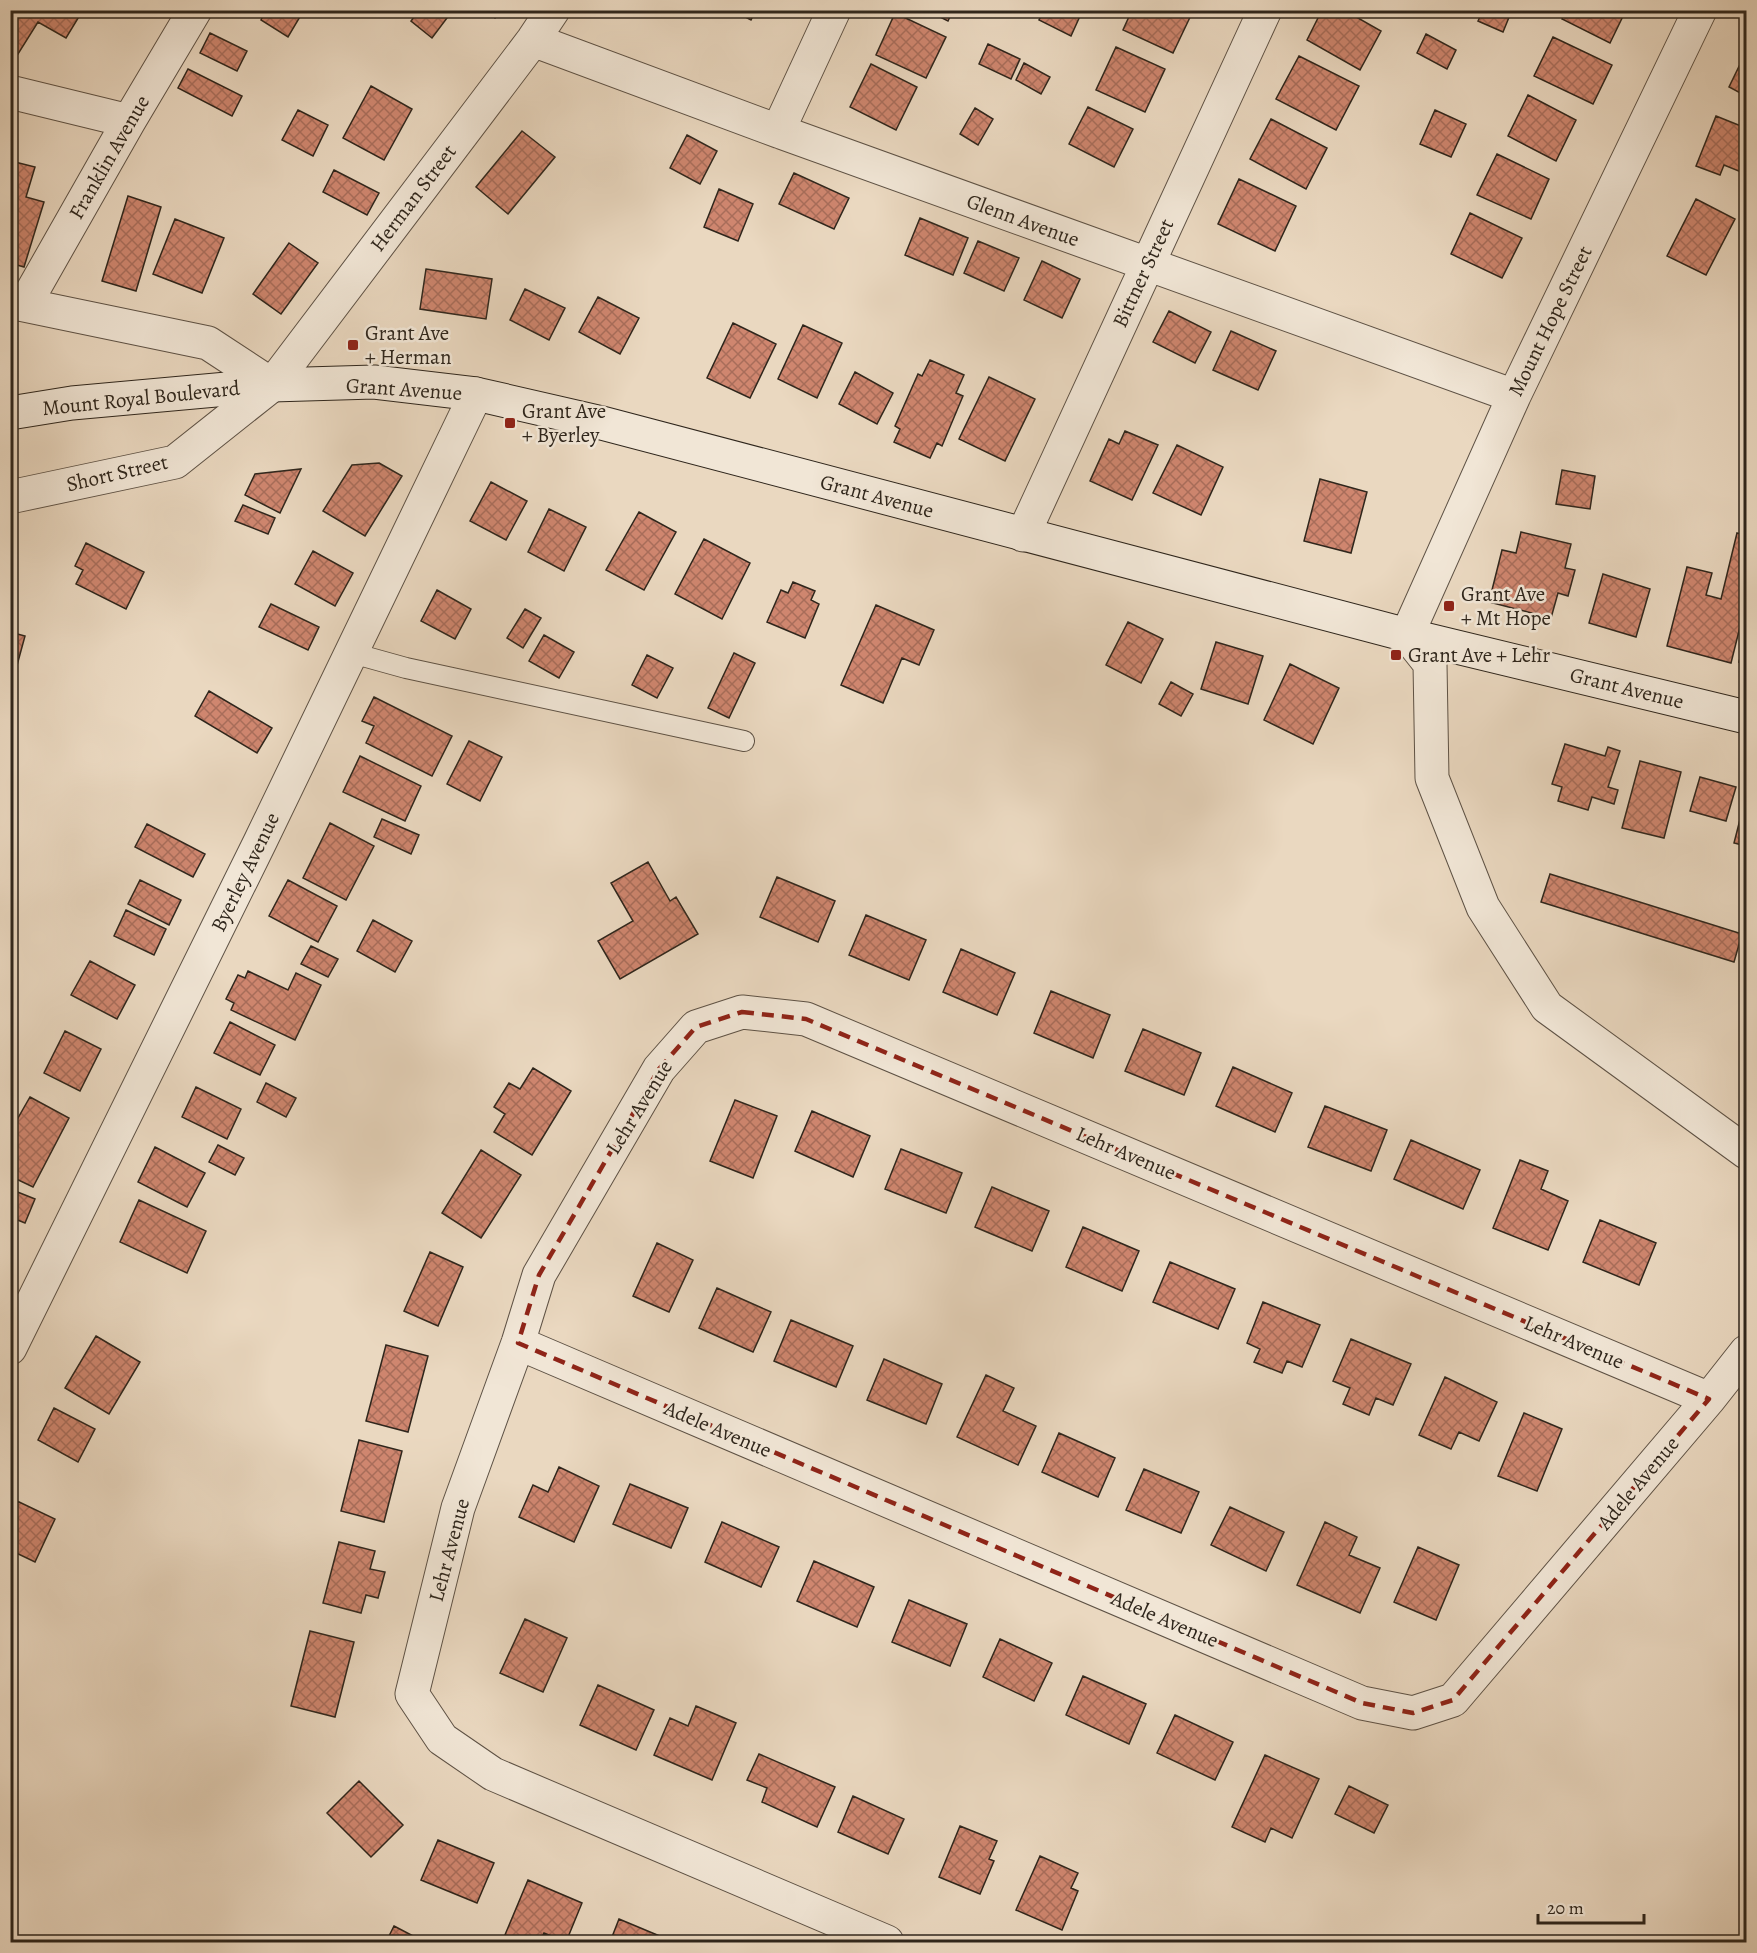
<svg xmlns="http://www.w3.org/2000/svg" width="1757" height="1953" font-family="Alegreya,serif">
	<defs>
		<pattern id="building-cross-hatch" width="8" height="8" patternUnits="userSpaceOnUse" patternTransform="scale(1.5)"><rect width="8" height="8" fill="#cf866f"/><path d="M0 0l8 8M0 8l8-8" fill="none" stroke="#a86d5a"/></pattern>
	</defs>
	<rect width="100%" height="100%" fill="#ead8c0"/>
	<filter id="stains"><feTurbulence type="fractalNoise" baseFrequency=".00333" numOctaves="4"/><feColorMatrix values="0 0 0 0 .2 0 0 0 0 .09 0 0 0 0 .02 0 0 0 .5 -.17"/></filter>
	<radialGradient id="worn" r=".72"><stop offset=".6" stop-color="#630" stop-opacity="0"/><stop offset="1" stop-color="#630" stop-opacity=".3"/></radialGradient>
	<!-- building -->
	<path fill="url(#building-cross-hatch)" stroke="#2f261c" stroke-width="1.5" d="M10,10H72L80,15L66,38L38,22L18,54L10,49Z
		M266,10H304L288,37L261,20Z
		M419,10H453L432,38L411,21Z
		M486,10H501L495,18Z
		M732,10H756L751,20Z
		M926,10H953L948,21Z
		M1044,10H1069L1080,16L1071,36L1039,20Z
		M1132,10H1192L1193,11L1173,53L1123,30Z
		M1322,10H1344L1381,31L1360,70L1307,40Z
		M1483,10H1512L1503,32L1478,21Z
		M1567,10H1626L1610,43L1562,19Z
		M895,13L946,37L926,78L876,55Z
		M210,33L247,51L237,71L200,53Z
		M1426,34L1456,50L1447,69L1417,53Z
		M1553,37L1612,65L1593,104L1534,76Z
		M988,44L1020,59L1011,79L979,64Z
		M1116,47L1165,69L1145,112L1096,90Z
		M1746,52V96L1729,87Z
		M1299,56L1359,86L1336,130L1276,99Z
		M1024,63L1050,77L1041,94L1016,80Z
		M871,64L917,87L896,130L850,107Z
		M188,69L242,96L232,116L178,88Z
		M371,86L412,109L384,160L343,138Z
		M1528,95L1576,120L1556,161L1508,136Z
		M1088,107L1133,129L1114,167L1069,144Z
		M975,108L993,119L978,145L960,134Z
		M298,110L328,125L313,156L282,140Z
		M1435,110L1466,124L1451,157L1420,144Z
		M1716,116L1746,128V174L1724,165L1720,175L1696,166Z
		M1271,119L1327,148L1306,189L1250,159Z
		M522,131L555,157L508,214L476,187Z
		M687,135L717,151L700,184L670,168Z
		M1497,154L1549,179L1531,219L1477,195Z
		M15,162L35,167L26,197L44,202L24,267L10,263V175Z
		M334,170L379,193L367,215L323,192Z
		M794,173L849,198L834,229L779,204Z
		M1239,179L1296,206L1275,251L1218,224Z
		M719,189L753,204L738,241L704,227Z
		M128,196L161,207L136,291L102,281Z
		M1696,199L1735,219L1706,275L1667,256Z
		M1470,213L1522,238L1502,278L1451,254Z
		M920,218L968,238L953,275L905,255Z
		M175,219L224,238L202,293L153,274Z
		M978,241L1019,258L1004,291L964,273Z
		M289,243L318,263L281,314L253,294Z
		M1042,261L1080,279L1062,318L1024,300Z
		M426,269L492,279L486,319L420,309Z
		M525,289L565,308L549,340L510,320Z
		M598,297L639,318L620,354L579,332Z
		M1169,311L1211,332L1195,363L1153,342Z
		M733,323L776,344L750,398L707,378Z
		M803,325L842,343L817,398L778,379Z
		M1231,331L1276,351L1258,390L1213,370Z
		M930,360L964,375L956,393L963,396L942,446L937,443L930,458L894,442L900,429L895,426L918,374L922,376Z
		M855,372L893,393L877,424L839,404Z
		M989,377L1035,399L1005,461L959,439Z
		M1125,431L1158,445L1132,500L1090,481L1109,439L1119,444Z
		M1177,445L1223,467L1201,515L1153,493Z
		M379,463L402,476L365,536L323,511L352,465Z
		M301,469L280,513L245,495L255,474Z
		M1562,470L1595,476L1590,509L1556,504Z
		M1320,479L1367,492L1351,553L1304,541Z
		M491,482L527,501L506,540L470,521Z
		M243,505L275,518L268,534L235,521Z
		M549,509L586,527L564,571L528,552Z
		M639,512L676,532L644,590L606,570Z
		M1521,532L1571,544L1565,568L1575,570L1568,596L1558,593L1551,618L1489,602L1502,550L1516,553Z
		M1737,533L1746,535V603L1731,663L1667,646L1687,567L1712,573L1706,595L1721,599Z
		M704,539L750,563L722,619L675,594Z
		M86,543L144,572L126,609L76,584L83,570L75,566Z
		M313,551L353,573L335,606L295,584Z
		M1603,574L1650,589L1636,637L1589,623Z
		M793,582L815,591L811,600L819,604L805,638L767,622L781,590L788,593Z
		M437,590L471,609L455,639L421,621Z
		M271,604L319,627L308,650L259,627Z
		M876,605L934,630L919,665L902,658L883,703L841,685Z
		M525,609L541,618L523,648L507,638Z
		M1128,622L1163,639L1141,683L1106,665Z
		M1746,630V663L1739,662Z
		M10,632L25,636L10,691Z
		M544,635L574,652L559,678L529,661Z
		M1216,642L1263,656L1248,704L1201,689Z
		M734,653L755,663L729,718L708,708Z
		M647,655L673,668L657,698L632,685Z
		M1290,664L1339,688L1313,744L1264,720Z
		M1171,682L1193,694L1181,716L1159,704Z
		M209,691L272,728L257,753L195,716Z
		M374,697L452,736L432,776L366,743L374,726L362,721Z
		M469,741L502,757L480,801L447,784Z
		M1565,744L1605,756L1608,747L1620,751L1608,787L1618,790L1614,804L1592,797L1588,810L1558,801L1562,787L1552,784Z
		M360,756L421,786L405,821L343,792Z
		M1640,761L1681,772L1664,838L1622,828Z
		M1700,777L1736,787L1726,821L1690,811Z
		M1746,796V846L1734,843Z
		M382,819L419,835L411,854L374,837Z
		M330,823L374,846L346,900L303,878Z
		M147,824L205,854L193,877L135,847Z
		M648,862L670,901L676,897L698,934L620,979L598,941L633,921L611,883Z
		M1550,874L1742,934L1734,962L1541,902Z
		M777,877L835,901L818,942L760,917Z
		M140,880L181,900L169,925L128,904Z
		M288,880L337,906L318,942L269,916Z
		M126,910L166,929L154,955L114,936Z
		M866,915L926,940L909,980L849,955Z
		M373,920L412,941L395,972L357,951Z
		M311,946L338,959L328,977L301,964Z
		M961,949L1015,973L997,1015L943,992Z
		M90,961L135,985L117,1019L71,995Z
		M248,971L288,990L296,973L321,985L295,1040L231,1010L234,1003L226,999L238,975L245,978Z
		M1051,991L1110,1015L1093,1058L1034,1033Z
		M230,1022L275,1045L260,1075L214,1053Z
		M1143,1029L1201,1053L1184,1095L1125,1071Z
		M65,1031L101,1049L80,1091L44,1073Z
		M1233,1067L1292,1093L1275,1132L1216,1106Z
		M533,1068L571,1091L532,1155L494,1132L505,1114L494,1107L509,1083L520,1089Z
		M266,1083L296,1098L286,1117L257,1102Z
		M196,1087L241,1109L227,1139L182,1117Z
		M30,1097L69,1118L33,1187L10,1176V1132Z
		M735,1100L777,1116L753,1178L710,1161Z
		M1325,1106L1387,1130L1371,1171L1308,1147Z
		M812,1111L870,1136L853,1177L795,1151Z
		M1411,1140L1480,1170L1463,1209L1394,1179Z
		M218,1145L244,1158L235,1175L209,1162Z
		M155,1147L205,1173L187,1207L138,1182Z
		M901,1149L962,1173L946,1213L885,1189Z
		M481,1150L521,1175L481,1238L442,1213Z
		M1520,1160L1548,1171L1541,1189L1568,1201L1548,1250L1493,1228Z
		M992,1187L1049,1211L1032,1251L975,1227Z
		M10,1189L35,1199L25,1223L10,1217Z
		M139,1200L206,1231L187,1273L120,1242Z
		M1600,1220L1656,1243L1639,1285L1583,1262Z
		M1083,1227L1139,1251L1122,1291L1066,1267Z
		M657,1243L693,1260L669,1312L633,1296Z
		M430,1252L463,1267L438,1326L404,1311Z
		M1170,1262L1235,1289L1218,1329L1153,1302Z
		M717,1288L771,1312L753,1352L699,1328Z
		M1263,1302L1320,1325L1302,1367L1287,1361L1282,1373L1254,1362L1260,1349L1247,1343Z
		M791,1320L853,1346L836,1387L774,1361Z
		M96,1336L140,1362L109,1414L65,1388Z
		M1351,1339L1411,1364L1393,1405L1376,1398L1369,1415L1343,1404L1350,1388L1333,1381Z
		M386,1345L428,1356L408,1432L366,1421Z
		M884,1359L942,1384L926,1424L867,1400Z
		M986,1375L1014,1388L1003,1411L1036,1426L1018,1465L957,1437Z
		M1445,1377L1497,1402L1479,1441L1459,1432L1451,1449L1419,1435Z
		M54,1408L95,1429L78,1462L38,1440Z
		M1524,1413L1562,1429L1537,1491L1498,1476Z
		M1059,1433L1115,1458L1098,1497L1042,1472Z
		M359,1440L402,1451L384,1522L341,1511Z
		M559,1467L599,1486L574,1542L519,1517L533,1485L548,1492Z
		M1144,1469L1199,1492L1181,1533L1126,1510Z
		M630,1484L688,1508L671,1548L613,1524Z
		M17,1501L55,1519L35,1562L10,1550V1514Z
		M1230,1507L1284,1532L1266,1571L1211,1545Z
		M722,1522L779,1547L761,1587L705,1562Z
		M1325,1522L1357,1537L1349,1555L1380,1568L1360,1613L1297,1585Z
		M339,1542L375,1551L370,1569L385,1572L378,1598L366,1595L361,1613L323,1603Z
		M1418,1547L1459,1565L1436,1620L1394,1602Z
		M814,1561L874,1587L857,1627L797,1601Z
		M909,1600L967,1624L950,1666L892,1642Z
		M525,1619L567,1638L543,1692L500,1673Z
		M310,1631L354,1642L335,1717L291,1706Z
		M1000,1639L1052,1663L1034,1701L983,1677Z
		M1083,1676L1146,1704L1129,1744L1066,1715Z
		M598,1685L654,1710L636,1750L580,1725Z
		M696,1706L736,1723L712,1780L654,1755L670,1718L688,1726Z
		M1175,1715L1233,1742L1215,1780L1157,1753Z
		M759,1754L835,1787L817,1827L762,1802L767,1788L747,1780Z
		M1265,1755L1319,1779L1292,1838L1271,1828L1265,1842L1232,1827Z
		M359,1781L403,1825L371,1857L327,1813Z
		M1349,1786L1388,1805L1374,1833L1335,1814Z
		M853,1796L904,1819L888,1854L838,1832Z
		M960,1826L997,1841L989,1859L994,1861L980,1894L939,1877Z
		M438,1840L494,1863L477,1903L421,1880Z
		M1040,1856L1078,1873L1071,1888L1078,1891L1062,1930L1016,1910Z
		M528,1880L582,1903L566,1942L544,1933L540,1942H502Z
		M619,1919L674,1942H610Z
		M394,1926L421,1940L420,1942H386Z"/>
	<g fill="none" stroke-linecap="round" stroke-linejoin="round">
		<!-- service casing -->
		<g stroke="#5e5245" stroke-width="22">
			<path id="service" d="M352,653L406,668L744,741"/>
		</g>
		<!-- minor casing -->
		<g stroke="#5e5245" stroke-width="35">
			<path id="minor" d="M1700,10L1514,396L1407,635L1430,664L1432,778L1483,907L1547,1007L1746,1152
				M533,40L778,131L1514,396
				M10,92L129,121
				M778,131L834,10
				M10,302L208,343L272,385
				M25,304L129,121L195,10
				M10,497L175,462L272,385L533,40L553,10
				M1023,535L1265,10
				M518,1343L1362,1703L1413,1713L1453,1700L1709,1399L1746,1352
				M10,1348L260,842L476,394
				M887,1942L493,1774L442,1739L412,1694L458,1508L518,1343L539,1275L659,1069L696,1027L742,1012L806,1019L1709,1399"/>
		</g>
		<!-- secondary casing -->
		<g stroke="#2f261c" stroke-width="35">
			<path id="secondary" d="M10,413L72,403L272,385L374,382L476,394L598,422L1407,635L1746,717"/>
		</g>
		<!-- service -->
		<use href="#service" stroke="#f1e6d6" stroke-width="20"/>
		<!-- minor -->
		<use href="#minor" stroke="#f1e6d6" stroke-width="33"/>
		<!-- secondary -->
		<use href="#secondary" stroke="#f1e6d6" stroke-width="33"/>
	</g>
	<!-- marked area -->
	<path fill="none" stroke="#8f2418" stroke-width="4.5" stroke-dasharray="12 8" stroke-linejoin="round" d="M742,1012L806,1019L1709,1399L1453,1700L1413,1713L1362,1703L518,1343L539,1275L659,1069L696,1027Z"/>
	<!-- markers -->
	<g fill="#8f2418" stroke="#f1e6d6" stroke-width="2">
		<rect x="347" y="339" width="12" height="12" rx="3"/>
		<rect x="504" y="417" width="12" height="12" rx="3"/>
		<rect x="1443" y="600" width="12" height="12" rx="3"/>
		<rect x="1390" y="649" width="12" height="12" rx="3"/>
	</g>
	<g text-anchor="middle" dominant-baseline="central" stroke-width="5" stroke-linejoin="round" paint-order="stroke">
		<!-- street labels -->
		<g font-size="21" fill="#2f261c" stroke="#f1e6d6">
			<text transform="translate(109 157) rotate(-60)">Franklin Avenue</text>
			<text transform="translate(413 198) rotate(-53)">Herman Street</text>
			<text transform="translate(1023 220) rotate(20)">Glenn Avenue</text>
			<text transform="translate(1143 273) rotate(-65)">Bittner Street</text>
			<text transform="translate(1550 321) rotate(-64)">Mount Hope Street</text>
			<text transform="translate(404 389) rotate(4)">Grant Avenue</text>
			<text transform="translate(141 398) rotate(-6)">Mount Royal Boulevard</text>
			<text transform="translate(117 473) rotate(-13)">Short Street</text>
			<text transform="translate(877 496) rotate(15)">Grant Avenue</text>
			<text transform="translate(1627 688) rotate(14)">Grant Avenue</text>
			<text transform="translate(245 872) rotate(-64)">Byerley Avenue</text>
			<text transform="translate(639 1107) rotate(-58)">Lehr Avenue</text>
			<text transform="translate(1126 1153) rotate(23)">Lehr Avenue</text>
			<text transform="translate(1574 1342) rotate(23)">Lehr Avenue</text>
			<text transform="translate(718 1429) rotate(23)">Adele Avenue</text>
			<text transform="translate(1638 1483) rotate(-50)">Adele Avenue</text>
			<text transform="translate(449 1550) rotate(-75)">Lehr Avenue</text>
			<text transform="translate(1165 1619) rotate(23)">Adele Avenue</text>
		</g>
		<!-- poi labels -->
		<g font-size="21" fill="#2f261c" stroke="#f1e6d6" text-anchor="start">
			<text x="365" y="333">Grant Ave<tspan x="365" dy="24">+ Herman</tspan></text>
			<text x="522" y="411">Grant Ave<tspan x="522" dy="24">+ Byerley</tspan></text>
			<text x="1461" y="594">Grant Ave<tspan x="1461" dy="24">+ Mt Hope</tspan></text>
			<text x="1408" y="655">Grant Ave + Lehr</text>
		</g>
	</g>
	<!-- margin -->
	<rect width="1757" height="1953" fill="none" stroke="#ead8c0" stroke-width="36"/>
	<rect x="12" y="12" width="1733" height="1929" fill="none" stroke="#2f261c" stroke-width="3"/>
	<rect x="18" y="18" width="1721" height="1917" fill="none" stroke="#2f261c" stroke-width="1.5"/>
	<!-- scale -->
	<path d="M1538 1914v9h106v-9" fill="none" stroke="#2f261c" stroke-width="3"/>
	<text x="1547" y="1914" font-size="18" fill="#2f261c" stroke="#f1e6d6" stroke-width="4.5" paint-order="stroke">20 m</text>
	<rect width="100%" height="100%" filter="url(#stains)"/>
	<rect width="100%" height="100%" fill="url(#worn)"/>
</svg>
